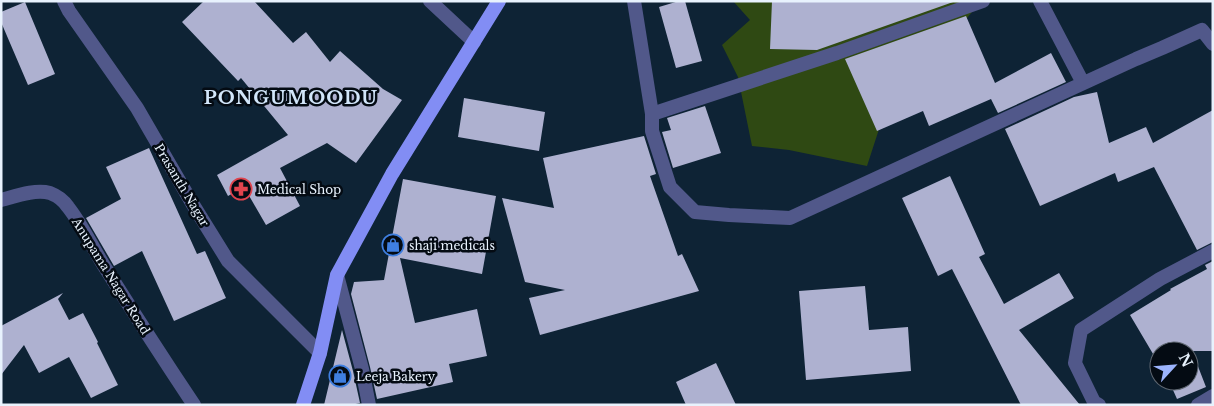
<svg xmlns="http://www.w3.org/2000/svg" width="1214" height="406" font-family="'Libre Baskerville',serif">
	<rect width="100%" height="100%" fill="#0e2335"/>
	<!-- green -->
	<path fill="#2f4913" d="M733,1H981L881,123L867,166L789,150L752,146L738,77L722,45L750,20Z"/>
	<!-- building -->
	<path fill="#aeb1d0" d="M204,1H254L293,43L306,32L330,62L340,51L383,89L402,100L356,163L327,143L280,168L300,206L266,225L244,187L228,196L217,175L288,135L241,78L238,81L182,22Z
		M679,1H685L702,61L676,68L659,7Z
		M772,1H956L817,50L770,49Z
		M25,2L55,74L28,85L1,22V12Z
		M966,16L995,83L1051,53L1066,82L998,113L991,99L929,126L923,111L877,131L845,59Z
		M1097,92L1109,143L1146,127L1153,143L1213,110V242L1197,250L1154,167L1118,182L1115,173L1040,206L1005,129L1074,97Z
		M464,98L545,112L539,151L458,137Z
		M705,106L721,153L673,168L662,132L671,130L667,118Z
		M644,136L656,174L650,176L678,256L682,254L699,291L540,335L529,298L565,290L525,282L502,198L554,208L543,158Z
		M149,148L197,254L205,251L226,298L174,321L142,251L114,266L86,218L121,199L106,167Z
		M950,176L985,254L979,257L1004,304L1059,273L1074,298L1019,330L1080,405H1021L952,269L938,276L902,198Z
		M403,179L496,196L482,274L400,258L415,323L477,309L487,356L449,364L453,382L377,399L370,367L351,294L354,282L384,280Z
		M1213,261V351H1192L1206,387L1177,399L1169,381H1189V351H1159V364L1130,315L1171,290L1170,289L1207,269L1205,265Z
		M865,286L869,330L908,327L911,371L806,380L799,291Z
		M63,293L58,299L69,320L83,313L98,342L97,343L118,385L91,398L69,357L39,373L24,345L1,375V326Z
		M342,330L353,371L360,403L351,405H324Z
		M716,363L736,405H686L676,382Z"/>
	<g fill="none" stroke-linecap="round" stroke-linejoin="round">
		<!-- minor -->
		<path stroke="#51588a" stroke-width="14" d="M430,1L474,42
			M634,1L652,114V131L670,187L695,212L729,215L790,218L1136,59L1162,48L1202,30L1213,44
			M1040,1L1083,83
			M652,114L837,53L983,1
			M1,200C16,196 35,189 50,193C58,196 64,201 68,207C83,226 93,249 106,269C135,315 164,360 194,405
			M1099,405L1094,402L1075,363L1081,330L1160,279L1213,251
			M1198,405L1213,396"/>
		<!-- tertiary -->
		<path stroke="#51588a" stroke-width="14" d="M64,1L69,11L137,108L192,203L228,261L320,353
			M337,275L362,369L369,405"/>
		<!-- primary -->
		<path stroke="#828df4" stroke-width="14" d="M303,405L320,353L337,275L392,174L499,1"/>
	</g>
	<!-- icons -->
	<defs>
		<g id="pharmacy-ring" transform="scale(1.125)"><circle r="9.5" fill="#040b13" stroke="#e0444e" stroke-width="1.5"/><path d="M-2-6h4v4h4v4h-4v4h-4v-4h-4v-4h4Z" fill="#e0444e"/></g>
		<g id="shop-ring" transform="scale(1.125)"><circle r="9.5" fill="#040b13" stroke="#3f7fe0" stroke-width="1.5"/><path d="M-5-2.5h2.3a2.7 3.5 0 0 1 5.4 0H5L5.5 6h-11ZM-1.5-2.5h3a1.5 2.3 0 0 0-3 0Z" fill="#3f7fe0"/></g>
	</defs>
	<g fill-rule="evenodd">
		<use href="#pharmacy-ring" x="241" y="189"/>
		<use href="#shop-ring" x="393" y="245"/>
		<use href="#shop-ring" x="340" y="376"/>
	</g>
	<g text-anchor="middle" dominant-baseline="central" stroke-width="5" stroke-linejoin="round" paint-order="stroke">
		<!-- street labels -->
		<g font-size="12" fill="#e8f2fd" stroke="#040b13">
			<text transform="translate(182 185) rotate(59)">Prasanth Nagar</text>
			<text transform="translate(111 276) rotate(58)">Anupama Nagar Road</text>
		</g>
		<!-- poi labels -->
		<g font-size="12" fill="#e8f2fd" stroke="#040b13" text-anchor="start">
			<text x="257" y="189">Medical Shop</text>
			<text x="409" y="245">shaji medicals</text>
			<text x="356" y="376">Leeja Bakery</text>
		</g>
		<!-- district labels -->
		<g font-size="18" font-weight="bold" letter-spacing="1" fill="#d2e6fa" stroke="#040b13">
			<text x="291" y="98">PONGUMOODU</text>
		</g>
	</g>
	<!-- border -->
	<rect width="1214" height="406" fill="none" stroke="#e8f2fd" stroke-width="5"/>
	<!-- north arrow -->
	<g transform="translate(1174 366) rotate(64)"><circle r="24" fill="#040b13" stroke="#5f6771"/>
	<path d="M0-4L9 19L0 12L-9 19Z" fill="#9cb4fd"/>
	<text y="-8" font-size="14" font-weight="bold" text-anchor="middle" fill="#e8f2fd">N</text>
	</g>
</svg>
